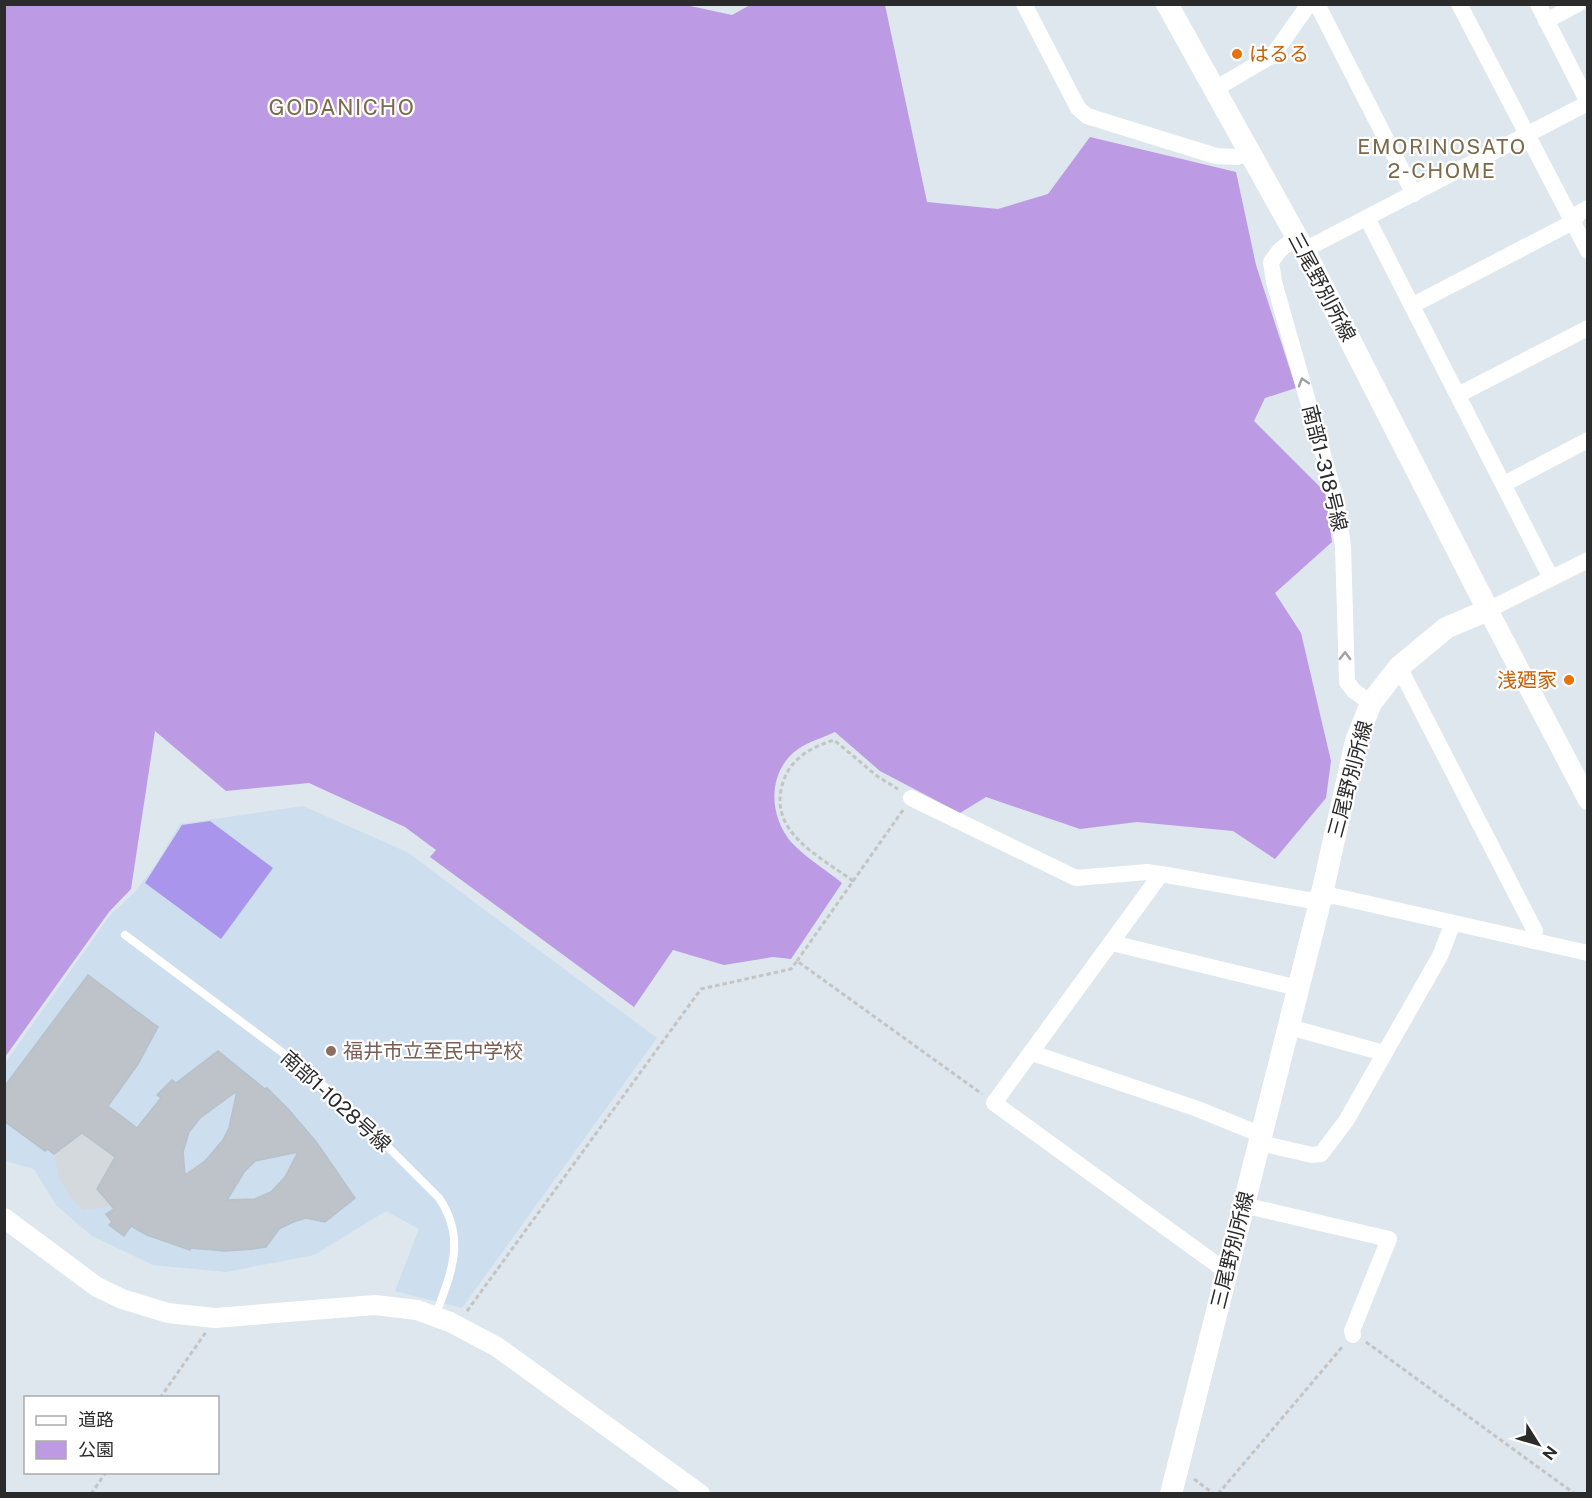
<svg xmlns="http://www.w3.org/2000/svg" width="1592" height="1498" font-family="'Public Sans','Noto Sans JP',sans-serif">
	<rect width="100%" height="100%" fill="#dde7ed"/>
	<!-- education -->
	<path fill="#cddeef" d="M303,806L407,852L657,1038L462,1308L395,1291L419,1229L386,1211L314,1255L226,1272L153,1265L92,1236L56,1205L34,1169L5,1161V1063L111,914L134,893L154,867L180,824Z"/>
	<!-- green -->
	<path fill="#bc9ae4" d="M681,4L732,15L750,5H885L927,202L998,209L1048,194L1090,137L1236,172L1256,265L1296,388L1265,398L1254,421L1325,492L1332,542L1275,593L1301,633L1331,761L1326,798L1275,859L1233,831L1137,822L1080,829L986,797L960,813L880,771L835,732C822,738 804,743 793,753C767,777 770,817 791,842C805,857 826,870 842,883L791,959L773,957L724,965L673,950L634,1007L430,857L436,850L405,827L309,783L226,791L155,731L131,889L109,912L5,1057V5Z"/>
	<!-- pitch -->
	<path fill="#a995eb" d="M210,821L273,868L221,939L145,883L182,825Z"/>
	<!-- plaza -->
	<path fill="#d4d9dd" d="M82,1133L115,1157L98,1189L112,1206L83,1210L72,1199L59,1178L54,1154Z"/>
	<!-- building -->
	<path fill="#bdc3c9" stroke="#b7c1c9" stroke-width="1.5" fill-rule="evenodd" d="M88,975L158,1027L138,1064L108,1106L137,1128L161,1098L157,1095L172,1080L176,1083L218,1051L265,1089L267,1088L289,1110L317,1143L355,1198L325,1222L306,1218L293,1222L279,1229L266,1247L253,1249L226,1251L190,1248V1250L147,1235L131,1226L124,1236L109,1225L112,1222L106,1214L114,1209L97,1189L115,1157L82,1133L54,1154L47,1149L45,1151L4,1121V1087ZM237,1091L229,1128L223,1140L205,1161L185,1175L183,1152L189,1132L200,1118ZM298,1152L285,1177L271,1192L255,1199L227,1200L244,1172L255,1161Z"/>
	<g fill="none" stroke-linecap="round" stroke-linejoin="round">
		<!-- path -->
		<path stroke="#c4c4c4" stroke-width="3" stroke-dasharray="4.5 3" stroke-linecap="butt" d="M853,881C818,855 763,830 785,777C794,756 813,747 834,740L877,776L898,789
			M797,961L903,810
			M467,1311L701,989L791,969L797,961L982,1094
			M1366,1342L1575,1494
			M160,1398L206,1332
			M1194,1479L1214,1494
			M91,1494L106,1472
			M1218,1494L1343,1346"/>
		<!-- service -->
		<path stroke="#fff" stroke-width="8" d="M125,935L306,1070L348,1107L439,1198C467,1239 451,1274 435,1316"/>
		<!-- minor -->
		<path stroke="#fff" stroke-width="16" d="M1024,4L1078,108L1087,116L1216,156L1237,157L1250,152
			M1317,4L1414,194
			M1459,4L1588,251
			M1538,4L1588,102
			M1546,21L1578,4
			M1215,89L1273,55L1309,4
			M1367,218L1551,578
			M1296,237L1279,251L1271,262L1274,282L1336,500L1343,546L1347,682L1354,691L1371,703
			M1304,250L1588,103
			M1413,305L1573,222L1579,213L1588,208
			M1458,395L1588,328
			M1504,484L1588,440
			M1488,610L1588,560
			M1399,667L1535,931L1533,941
			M911,798L1076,878L1147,872L1161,874
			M1112,943L1298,988
			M1289,1027L1384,1053
			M1032,1053L1195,1108L1262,1135
			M1260,1143L1312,1155L1321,1154L1346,1121L1440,956L1453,923
			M1243,1205L1389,1239L1352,1331L1353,1335
			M1227,1272L994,1103L1161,874L1308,900L1334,896L1588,953"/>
		<!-- tertiary -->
		<path stroke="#fff" stroke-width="20" d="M1488,610L1588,800
			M4,1218L97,1287L122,1299L168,1313L215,1318L375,1305L417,1310L450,1322L497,1347L700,1494"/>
		<!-- secondary -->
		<path stroke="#fff" stroke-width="22" d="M1167,4L1304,250L1488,610L1446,628L1399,667L1371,703L1356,741L1321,898L1171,1494"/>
	</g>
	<!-- one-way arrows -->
	<defs><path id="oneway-chevron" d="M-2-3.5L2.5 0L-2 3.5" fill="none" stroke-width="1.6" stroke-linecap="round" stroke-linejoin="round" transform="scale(1.5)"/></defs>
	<g stroke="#a0a0a0">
		<use href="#oneway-chevron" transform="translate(1303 382) rotate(-107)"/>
		<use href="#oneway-chevron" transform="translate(1345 656) rotate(-89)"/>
	</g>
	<!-- markers -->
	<g fill="#e8710a" stroke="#fff" stroke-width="2">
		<circle cx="1237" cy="54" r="6"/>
		<circle cx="1569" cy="680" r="6"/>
	</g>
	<circle fill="#8d6e63" stroke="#fff" stroke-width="2" cx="331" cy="1051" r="6"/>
	<g text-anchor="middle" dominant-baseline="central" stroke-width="4.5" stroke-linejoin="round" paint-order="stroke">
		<!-- food labels -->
		<g font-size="20" fill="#c56008" stroke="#fff" text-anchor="start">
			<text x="1249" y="54">はるる</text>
			<text x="1557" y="680" text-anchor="end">浅廼家</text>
		</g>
		<!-- street labels -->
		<g font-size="20" fill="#2b2b2b" stroke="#fff">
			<text transform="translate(1322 287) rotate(62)">三尾野別所線</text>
			<text transform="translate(1325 468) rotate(76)">南部1-318号線</text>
			<text transform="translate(1350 779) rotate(-75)">三尾野別所線</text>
			<text transform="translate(336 1101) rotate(42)">南部1-1028号線</text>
			<text transform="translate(1232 1250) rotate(-76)">三尾野別所線</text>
		</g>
		<!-- education labels -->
		<g font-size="20" fill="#785e54" stroke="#fff" text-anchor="start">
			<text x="343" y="1051">福井市立至民中学校</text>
		</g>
		<!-- neighbourhood labels -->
		<g font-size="21" letter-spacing="1.5" fill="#7c6a4b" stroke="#fff">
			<text x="1442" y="146">EMORINOSATO<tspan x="1442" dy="24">2-CHOME</tspan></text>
		</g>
		<!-- quarter labels -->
		<g font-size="22" letter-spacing="1.5" fill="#7c6a4b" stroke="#fff">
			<text x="342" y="107">GODANICHO</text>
		</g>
	</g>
	<!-- border -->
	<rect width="1592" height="1498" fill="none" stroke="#2b2b2b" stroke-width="12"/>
	<!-- legend -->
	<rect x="24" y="1396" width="195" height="78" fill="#ffffff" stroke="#aaaaaa" stroke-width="1.5"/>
	<rect x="36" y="1416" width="30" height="9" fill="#ffffff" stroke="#aaaaaa" stroke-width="1.5"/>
	<text x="78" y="1426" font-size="18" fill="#2b2b2b">道路</text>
	<rect x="36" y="1441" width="30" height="18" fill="#bc9ae4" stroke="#aaaaaa" stroke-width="1.5"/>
	<text x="78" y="1456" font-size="18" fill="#2b2b2b">公園</text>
	<!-- north arrow -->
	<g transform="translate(1538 1444) rotate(127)" stroke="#ffffff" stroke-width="4.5" paint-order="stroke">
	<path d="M0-4.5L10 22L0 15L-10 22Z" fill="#2b2b2b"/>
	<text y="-9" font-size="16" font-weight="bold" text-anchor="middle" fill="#2b2b2b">N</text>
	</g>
</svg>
